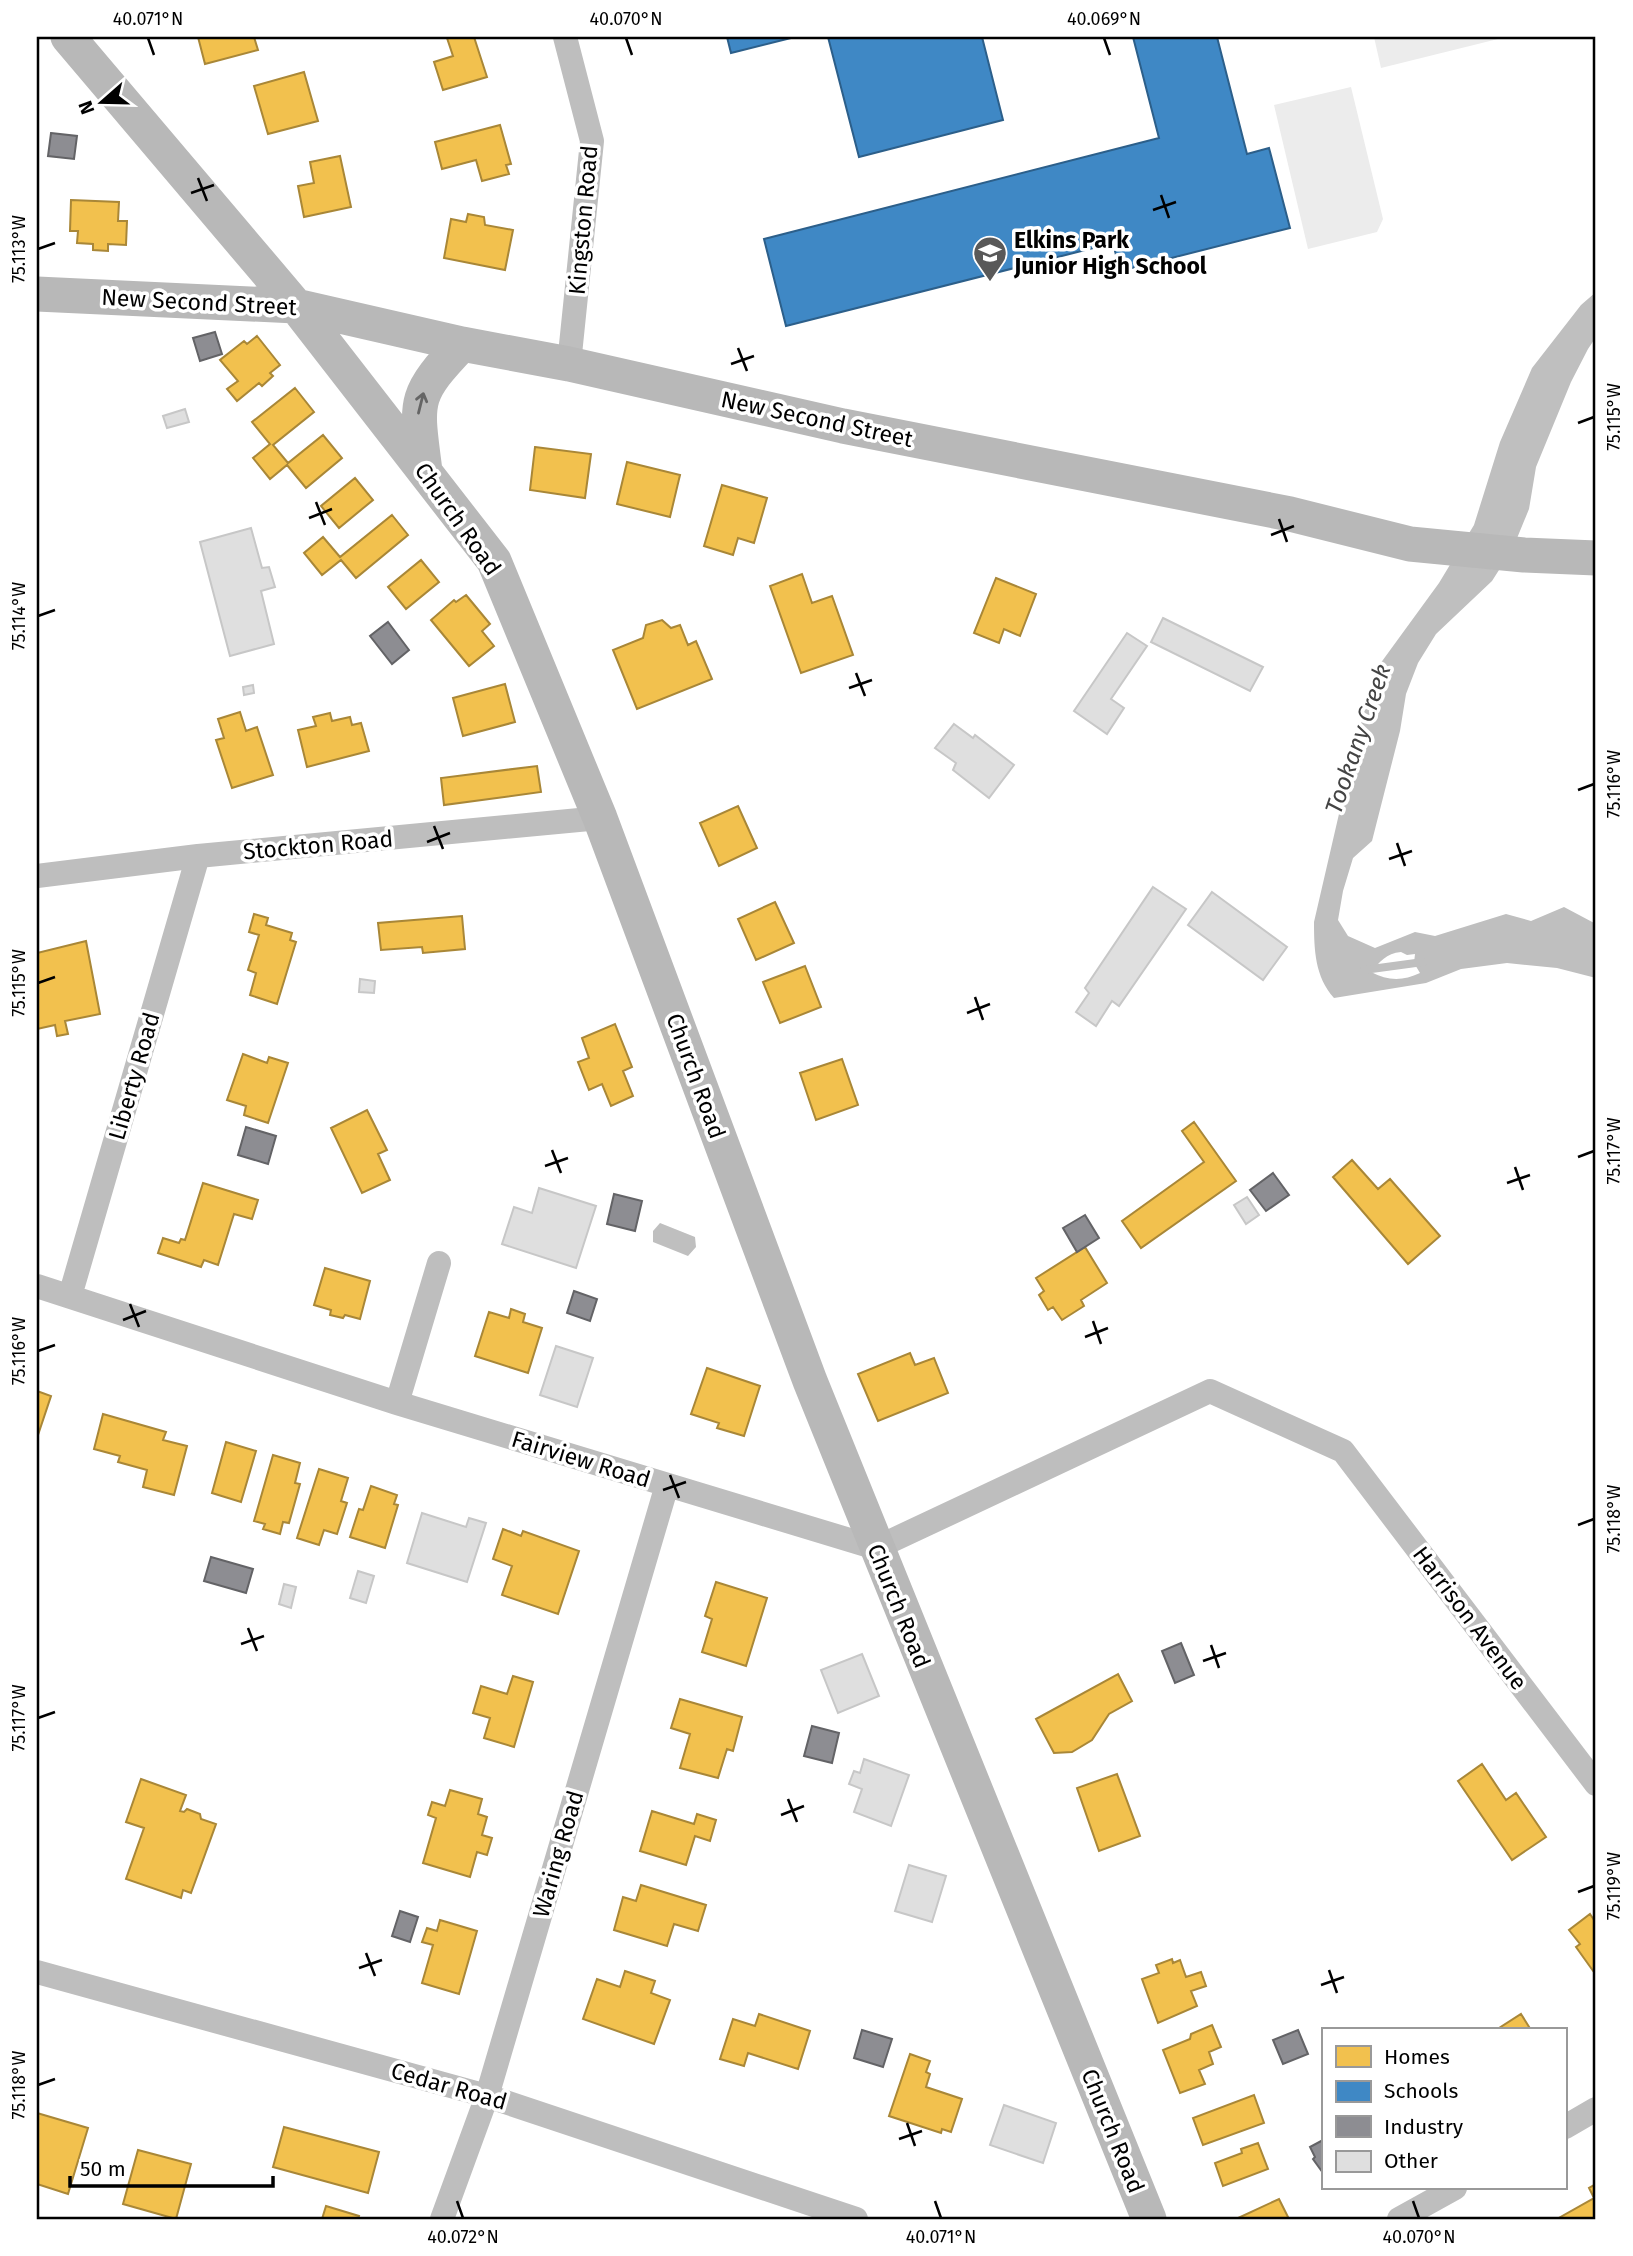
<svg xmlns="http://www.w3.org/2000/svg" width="1633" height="2256" font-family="'Fira Sans',sans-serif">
	<rect width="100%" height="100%" fill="#fff"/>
	<!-- green -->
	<path fill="#ececec" d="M1374,37H1506L1381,68Z
		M1351,87L1383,219L1377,232L1308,249L1274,105Z"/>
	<!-- water -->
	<path fill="#bfbfbf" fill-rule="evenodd" d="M1596,292V337L1588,349L1571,382L1536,467L1529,509L1513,548L1492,581L1436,634L1418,663L1406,694L1400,731L1372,841L1353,858L1343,891L1338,920L1348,936L1375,948L1415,932L1435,936L1506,914L1531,921L1564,907L1596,924V978L1557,968L1507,963L1461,969L1426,983L1334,998C1315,977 1314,950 1314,922L1354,749L1367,702L1380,664L1439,583L1474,525L1500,442L1532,368L1581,305ZM1401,952L1407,955L1415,954L1414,963L1420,973C1403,981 1388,981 1371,972C1380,962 1386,953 1401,952Z
		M660,1223L695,1237L696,1247L688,1256L653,1242V1231Z"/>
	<!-- homes -->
	<path fill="#f2c14e" stroke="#a98737" stroke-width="2" d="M198,37H254L258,50L205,64Z
		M452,37H474L487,77L443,90L434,62L453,56L447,38Z
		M304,72L318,121L268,134L254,86Z
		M500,125L511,164L506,165L509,174L482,181L476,160L442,169L435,142Z
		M340,156L351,207L304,217L298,186L314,183L310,162Z
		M71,200L119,202L118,221H127L126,245L108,244V251L93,250V244L77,243L78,231H70Z
		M468,214L484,217L485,225L513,230L505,270L444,258L451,219L466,222Z
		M257,336L280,365L270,373L273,376L262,386L259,383L237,401L227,389L238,381L220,360L244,341L247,344Z
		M295,388L314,412L273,445L288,463L323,435L342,458L306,488L287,465L270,479L253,458L270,444L252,422Z
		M535,447L591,454L585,498L530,490Z
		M627,462L680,475L670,517L617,504Z
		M355,478L373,500L339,528L321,506Z
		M722,485L767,498L754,543L738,538L733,555L704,546Z
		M392,515L408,535L356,578L341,560L322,575L304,553L323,537L340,557Z
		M421,560L439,582L406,609L388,587Z
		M802,574L812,603L832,596L853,655L801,673L770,586Z
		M996,578L1036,594L1020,636L1004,629L999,643L974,633Z
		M466,595L490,624L482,631L494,646L469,666L431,620L454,600L456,602Z
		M662,620L671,628L680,625L688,645L696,641L712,679L637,709L613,650L643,638L646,625Z
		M505,684L515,722L463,736L453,698Z
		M240,712L246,731L257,727L273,775L232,788L216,740L224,738L218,719Z
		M330,713L332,721L350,717L352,725L361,723L369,751L307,767L298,730L316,726L313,717Z
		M537,766L541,792L444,805L441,778Z
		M738,806L757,848L719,866L700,823Z
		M775,902L794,943L756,960L738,919Z
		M254,914L268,918L266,925L292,933L290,940L296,942L277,1004L250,995L256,973L248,970L259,935L249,932Z
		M462,916L465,949L423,953L422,947L381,950L378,923Z
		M86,941L100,1014L65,1021L68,1034L57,1036L55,1025L37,1029V953Z
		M805,966L821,1007L780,1023L763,982Z
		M615,1024L632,1067L623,1071L633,1096L611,1106L602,1084L589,1090L578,1062L589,1058L582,1038Z
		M243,1054L267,1063L269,1057L288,1063L268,1123L244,1115L246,1106L227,1100Z
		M842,1059L858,1105L816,1120L800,1073Z
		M367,1110L387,1150L378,1154L390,1180L362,1193L331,1128Z
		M1194,1122L1236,1181L1141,1248L1122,1221L1204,1162L1182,1131Z
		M1352,1160L1378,1189L1390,1179L1440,1236L1408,1264L1333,1177Z
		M203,1183L258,1200L252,1219L234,1214L218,1265L204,1260L201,1267L158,1253L163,1238L179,1243L181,1239L185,1240Z
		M1085,1247L1107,1283L1081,1300L1084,1306L1062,1320L1053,1307L1048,1310L1039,1295L1044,1291L1036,1278Z
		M325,1268L370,1281L360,1319L345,1315L343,1318L330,1315L331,1310L314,1305Z
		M511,1309L525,1314L523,1322L542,1328L528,1373L475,1356L489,1312L509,1318Z
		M910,1353L915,1365L934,1358L948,1393L878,1421L858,1374Z
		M707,1368L760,1386L744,1436L717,1428L719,1423L691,1414Z
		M37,1391L51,1396L37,1438Z
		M103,1414L166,1432L163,1440L187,1446L174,1495L143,1487L147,1470L118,1462L120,1456L94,1449Z
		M226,1442L256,1451L241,1502L212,1493Z
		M273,1455L300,1463L295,1483L300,1484L289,1523L283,1522L280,1534L263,1529L265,1524L254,1521Z
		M319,1469L348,1478L341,1501L347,1503L337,1534L324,1530L319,1545L297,1538Z
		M371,1486L397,1495L394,1504L398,1505L385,1548L350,1537L359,1509L363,1510Z
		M503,1529L521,1536L523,1531L579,1551L558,1614L502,1595L512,1566L493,1559Z
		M716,1582L767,1598L746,1666L702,1652L712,1619L705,1616Z
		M1118,1674L1132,1701L1109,1714L1092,1740L1072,1752L1054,1753L1036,1719Z
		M513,1676L533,1682L514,1747L484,1738L490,1718L473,1713L481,1686L507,1694Z
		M680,1699L742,1717L733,1751L727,1749L718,1778L680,1768L690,1734L671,1728Z
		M1482,1764L1506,1800L1516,1793L1546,1837L1512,1860L1458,1781Z
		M1117,1774L1140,1836L1099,1851L1077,1788Z
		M141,1779L186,1795L180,1811L184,1812L187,1809L200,1814L201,1819L216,1824L191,1893L183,1890L181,1898L126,1879L144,1828L126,1822Z
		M450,1790L482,1799L478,1814L487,1817L482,1835L492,1838L487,1855L477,1852L470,1877L423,1863L436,1818L428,1815L432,1802L445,1806Z
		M652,1811L694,1824L697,1814L716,1820L710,1841L695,1836L686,1865L640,1851Z
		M641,1885L706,1905L698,1931L674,1924L667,1946L614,1930L623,1897L636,1901Z
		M1590,1914L1596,1923V1975L1576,1947L1580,1944L1569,1930Z
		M440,1920L477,1931L459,1994L422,1983L433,1945L422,1942L427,1928L437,1931Z
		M1172,1959L1173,1963L1180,1960L1186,1977L1201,1972L1206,1986L1191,1991L1197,2006L1158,2023L1142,1979L1159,1973L1156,1965Z
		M625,1971L655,1981L651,1993L670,2000L654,2044L583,2019L597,1979L620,1987Z
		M759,2014L810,2031L798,2069L748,2053L744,2066L720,2059L733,2019L755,2026Z
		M1521,2014L1531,2030H1496Z
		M1212,2025L1221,2047L1209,2052L1213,2064L1199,2070L1205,2084L1180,2093L1163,2050L1190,2039L1191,2034Z
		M910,2054L930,2061L926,2072L930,2074L926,2087L962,2099L951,2132L942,2129L941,2133L889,2116Z
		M1254,2095L1264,2123L1203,2145L1193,2118Z
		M37,2113L88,2128L68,2194L37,2184Z
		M284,2127L379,2152L368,2193L273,2167Z
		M1258,2143L1268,2169L1223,2186L1215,2163L1242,2153L1241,2149Z
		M138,2150L191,2164L176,2219L123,2204Z
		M1596,2184V2219H1557L1594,2198L1589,2188Z
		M1279,2199L1289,2219H1236Z
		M326,2206L359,2216L358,2219H322Z"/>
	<!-- schools -->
	<path fill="#3f88c5" stroke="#2c5f8a" stroke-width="2" d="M727,37H795L731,53Z
		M828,37H982L1003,120L859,157Z
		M1133,37H1217L1247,154L1269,148L1290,228L1120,271L1113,243L786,326L764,239L1159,138Z"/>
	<!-- industry -->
	<path fill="#8d8d92" stroke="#636366" stroke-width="2" d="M51,133L77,136L74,159L48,156Z
		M215,332L222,354L200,361L193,338Z
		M388,622L409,650L392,664L370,636Z
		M246,1127L276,1136L268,1164L238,1155Z
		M1273,1173L1289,1195L1266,1211L1250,1190Z
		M614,1194L642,1201L635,1231L607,1224Z
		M1085,1215L1099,1238L1077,1252L1063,1228Z
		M574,1291L597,1299L590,1321L567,1313Z
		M211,1557L253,1569L246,1593L204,1581Z
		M1181,1643L1194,1675L1175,1683L1162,1651Z
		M812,1726L839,1733L832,1763L804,1756Z
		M400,1911L418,1917L410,1942L392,1936Z
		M862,2030L892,2039L883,2067L854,2058Z
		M1298,2030L1308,2054L1283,2064L1273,2040Z
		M1323,2140V2173L1313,2159L1315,2157L1310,2147Z"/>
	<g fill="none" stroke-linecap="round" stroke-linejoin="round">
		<!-- stream -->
		<path stroke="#bfbfbf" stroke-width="8" d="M1364,970L1423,962"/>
	</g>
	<!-- building -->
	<path fill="#dfdfdf" stroke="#c7c7c7" stroke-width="2" d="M185,409L189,422L167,428L163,416Z
		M251,528L262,568L269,567L275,587L261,591L274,644L230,656L200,542Z
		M1163,618L1263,667L1250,691L1151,642Z
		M1127,633L1147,646L1111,699L1124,708L1107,734L1074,711Z
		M253,685L254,693L244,695L243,687Z
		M954,724L973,738L975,735L1014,765L989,798L953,770L956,763L935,748Z
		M1153,887L1186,909L1119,1006L1112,1001L1096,1026L1076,1012L1089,993L1085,988Z
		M1212,892L1287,947L1263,980L1188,925Z
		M360,979L375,981L374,993L359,992Z
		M539,1188L596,1206L576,1268L502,1244L514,1207L532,1213Z
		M1247,1197L1259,1215L1246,1224L1234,1205Z
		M556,1346L593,1358L577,1407L540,1395Z
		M422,1513L466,1527L469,1518L486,1523L467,1582L407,1563Z
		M358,1571L374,1576L366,1603L350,1598Z
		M284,1584L296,1587L291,1608L279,1604Z
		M862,1654L879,1696L838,1713L821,1670Z
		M864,1759L909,1775L891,1826L854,1812L862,1789L849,1784L854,1771L860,1773Z
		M909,1865L946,1876L932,1922L895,1911Z
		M1004,2105L1056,2123L1043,2163L990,2145Z"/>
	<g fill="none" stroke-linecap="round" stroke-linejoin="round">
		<!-- street -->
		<path stroke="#bebebe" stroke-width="24" d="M565,37L592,141L569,364
			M37,876L198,856L600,818
			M37,1286L397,1403L876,1548L1210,1391L1343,1451L1596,1784
			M70,1296L198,856
			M397,1403L439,1263
			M37,1972L487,2096L856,2219
			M1565,2127L1596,2109
			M442,2219L487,2096L667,1485
			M1399,2219L1455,2188"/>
		<!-- secondary -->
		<path stroke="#b8b8b8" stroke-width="35" d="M68,37L296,306L494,561L600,818L810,1381L1149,2219
			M37,294L296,306L462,344L569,364L843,426L1290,514L1410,544L1524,555L1596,558
			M425,471C416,401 412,396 462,344"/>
	</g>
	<!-- one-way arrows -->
	<defs><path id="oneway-shaft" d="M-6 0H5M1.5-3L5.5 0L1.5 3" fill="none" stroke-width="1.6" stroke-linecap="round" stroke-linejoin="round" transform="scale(1.75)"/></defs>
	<use stroke="#656565" href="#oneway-shaft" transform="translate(421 403) rotate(-76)"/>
	<!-- ticks -->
	<path fill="none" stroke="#000" stroke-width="2.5" d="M148,38L154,55M626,38L632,55M1104,38L1110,55M198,178L207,201M191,193L214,185M1161,195L1169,218M1153,210L1176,202M38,249L55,243M738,348L747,371M731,364L754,356M1578,423L1594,417M316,502L325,525M309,518L332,509M1279,519L1287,542M1271,535L1294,526M38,616L55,610M856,673L865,696M849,688L872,680M1578,790L1594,784M434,826L443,849M427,842L450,833M1397,843L1405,866M1389,859L1412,851M38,983L55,977M975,997L983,1020M967,1013L990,1004M552,1150L561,1173M1578,1157L1594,1151M545,1166L568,1158M1515,1167L1523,1190M1507,1183L1530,1175M130,1304L139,1327M123,1320L146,1311M1093,1321L1101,1344M1085,1337L1108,1328M38,1351L55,1345M670,1475L679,1498M663,1490L686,1482M1578,1525L1594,1519M248,1628L257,1651M241,1644L264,1636M1211,1645L1219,1668M1203,1661L1226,1653M38,1718L55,1712M788,1799L797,1822M781,1815L804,1806M1578,1892L1594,1886M366,1953L375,1976M359,1968L382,1960M1329,1970L1337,1993M1321,1985L1344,1977M38,2085L55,2079M907,2123L915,2146M899,2139L922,2131M457,2201L463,2218M935,2201L941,2218M1413,2201L1419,2218"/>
	<!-- icons -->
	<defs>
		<g id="school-pin" transform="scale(1.75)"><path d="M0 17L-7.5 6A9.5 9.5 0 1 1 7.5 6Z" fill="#595959" stroke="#fff"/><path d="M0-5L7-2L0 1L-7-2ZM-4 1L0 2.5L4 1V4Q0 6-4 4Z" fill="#fff"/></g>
	</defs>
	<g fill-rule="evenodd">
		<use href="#school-pin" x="990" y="253"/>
	</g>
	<g text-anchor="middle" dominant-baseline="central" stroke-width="7" stroke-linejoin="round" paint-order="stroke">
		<!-- street labels -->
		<g font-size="23" fill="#000" stroke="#fff">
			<text transform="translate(583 220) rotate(-85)">Kingston Road</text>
			<text transform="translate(199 302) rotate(3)">New Second Street</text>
			<text transform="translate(817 419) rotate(12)">New Second Street</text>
			<text transform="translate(458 519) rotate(55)">Church Road</text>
			<text transform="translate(318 845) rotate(-5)">Stockton Road</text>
			<text transform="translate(134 1076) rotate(-74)">Liberty Road</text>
			<text transform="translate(696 1076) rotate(70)">Church Road</text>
			<text transform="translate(581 1459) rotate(17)">Fairview Road</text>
			<text transform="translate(899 1606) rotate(68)">Church Road</text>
			<text transform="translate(1470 1618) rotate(53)">Harrison Avenue</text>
			<text transform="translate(558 1854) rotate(-74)">Waring Road</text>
			<text transform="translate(449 2086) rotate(16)">Cedar Road</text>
			<text transform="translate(1113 2131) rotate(68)">Church Road</text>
		</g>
		<!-- poi labels -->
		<g font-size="23" font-weight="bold" fill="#000" stroke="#fff" text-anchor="start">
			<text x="1014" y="240">Elkins Park<tspan x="1014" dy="26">Junior High School</tspan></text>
		</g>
		<!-- water labels -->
		<g font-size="24" font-style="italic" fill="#444" stroke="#fff">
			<text transform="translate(1358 739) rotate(-71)">Tookany Creek</text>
		</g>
	</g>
	<!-- border -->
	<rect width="1633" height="2256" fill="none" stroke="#ffffff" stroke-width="77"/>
	<!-- legend -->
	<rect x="1322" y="2028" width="245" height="161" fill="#ffffff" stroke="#999999" stroke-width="2"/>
	<rect x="1336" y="2046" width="35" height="21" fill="#f2c14e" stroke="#999999" stroke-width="2"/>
	<text x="1384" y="2064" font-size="21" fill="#000000">Homes</text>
	<rect x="1336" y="2081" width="35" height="21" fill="#3f88c5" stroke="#999999" stroke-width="2"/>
	<text x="1384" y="2098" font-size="21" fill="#000000">Schools</text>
	<rect x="1336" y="2116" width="35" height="21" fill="#8d8d92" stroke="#999999" stroke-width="2"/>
	<text x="1384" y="2134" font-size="21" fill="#000000">Industry</text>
	<rect x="1336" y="2151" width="35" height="21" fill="#dfdfdf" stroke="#999999" stroke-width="2"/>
	<text x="1384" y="2168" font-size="21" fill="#000000">Other</text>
	<!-- north arrow -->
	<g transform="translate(102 102) rotate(250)" stroke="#ffffff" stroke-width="5" paint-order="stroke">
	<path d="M0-5L12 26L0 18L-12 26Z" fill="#000000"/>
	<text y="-10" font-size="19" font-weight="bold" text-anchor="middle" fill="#000000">N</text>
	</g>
	<!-- scale -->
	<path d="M70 2176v10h203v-10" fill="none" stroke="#000000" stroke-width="3.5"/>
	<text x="80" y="2176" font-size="21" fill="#000000" stroke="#ffffff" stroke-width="5" paint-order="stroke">50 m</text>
	<rect x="38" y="38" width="1556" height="2180" fill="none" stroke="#000" stroke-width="2.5"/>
	<g font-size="18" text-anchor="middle" fill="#000">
		<text x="148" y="25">40.071°N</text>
		<text x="626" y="25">40.070°N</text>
		<text x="1104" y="25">40.069°N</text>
		<text transform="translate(19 249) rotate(-90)" y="6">75.113°W</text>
		<text transform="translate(1614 417) rotate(-90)" y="6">75.115°W</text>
		<text transform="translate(19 616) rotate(-90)" y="6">75.114°W</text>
		<text transform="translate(1614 784) rotate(-90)" y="6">75.116°W</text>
		<text transform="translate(19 983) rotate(-90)" y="6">75.115°W</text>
		<text transform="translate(1614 1151) rotate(-90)" y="6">75.117°W</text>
		<text transform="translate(19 1351) rotate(-90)" y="6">75.116°W</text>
		<text transform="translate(1614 1519) rotate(-90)" y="6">75.118°W</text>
		<text transform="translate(19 1718) rotate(-90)" y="6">75.117°W</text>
		<text transform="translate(1614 1886) rotate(-90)" y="6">75.119°W</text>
		<text transform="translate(19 2085) rotate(-90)" y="6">75.118°W</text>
		<text x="463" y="2243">40.072°N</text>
		<text x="941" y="2243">40.071°N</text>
		<text x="1419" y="2243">40.070°N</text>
	</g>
</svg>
